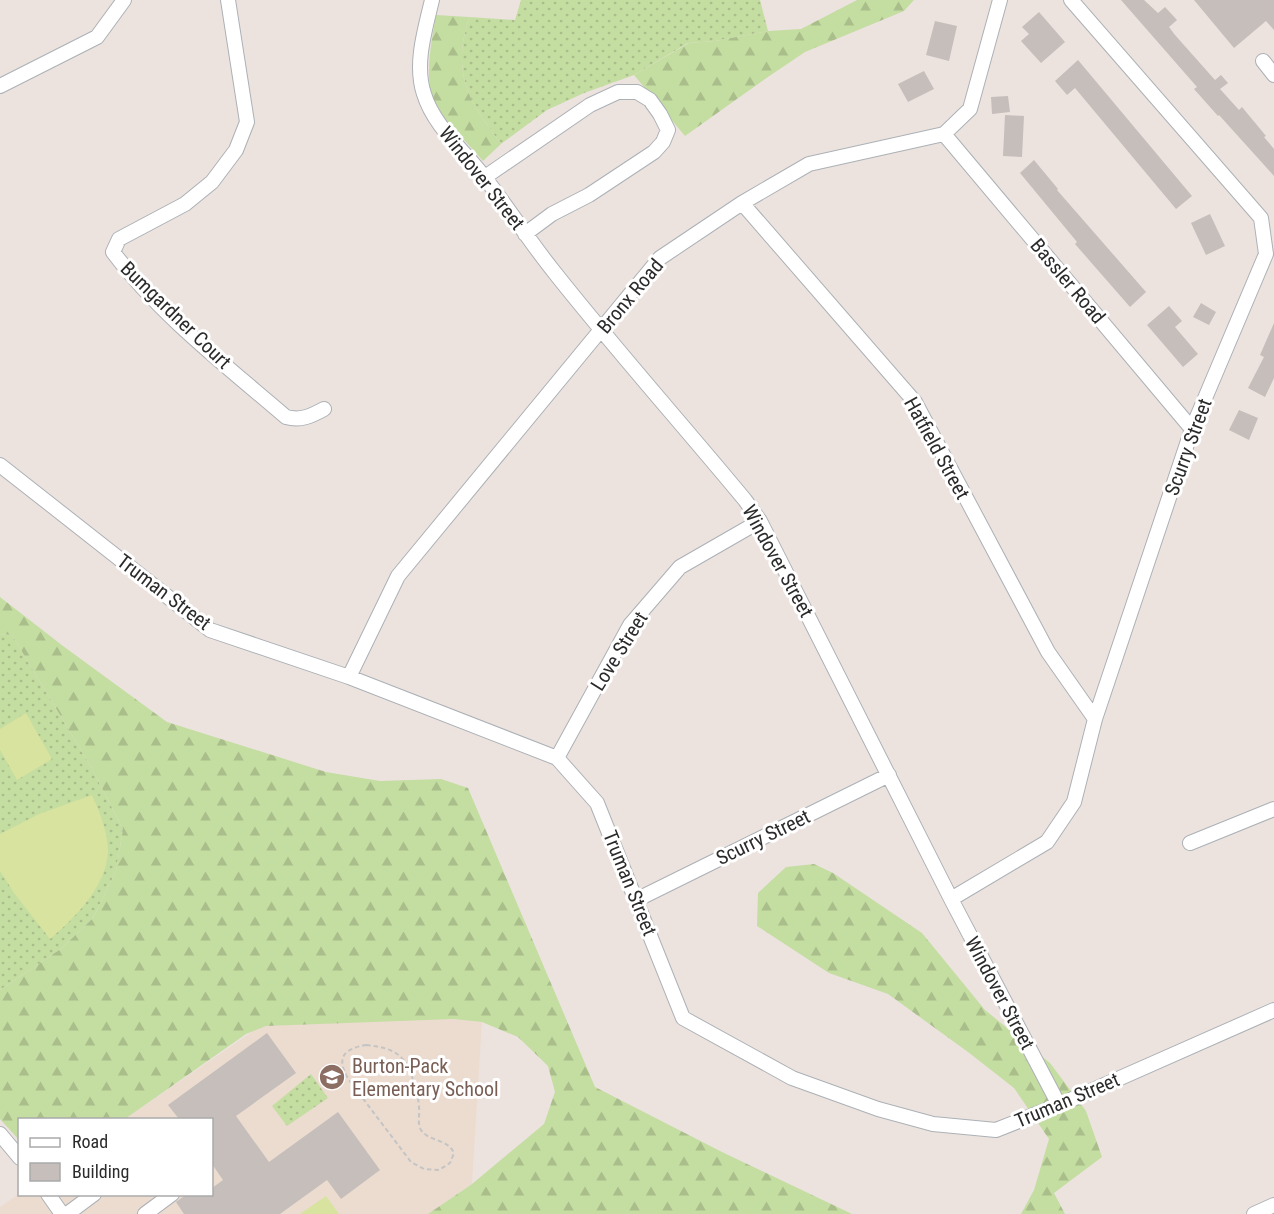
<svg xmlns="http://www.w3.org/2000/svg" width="1274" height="1214" font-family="'Roboto Condensed',sans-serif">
	<defs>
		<pattern id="grass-dots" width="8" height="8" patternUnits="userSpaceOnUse" patternTransform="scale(1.5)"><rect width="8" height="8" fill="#c4dda1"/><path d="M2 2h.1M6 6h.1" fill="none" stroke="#a9be8b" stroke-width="1.8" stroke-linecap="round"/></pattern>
		<pattern id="forest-firs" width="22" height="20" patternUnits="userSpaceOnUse" patternTransform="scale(1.5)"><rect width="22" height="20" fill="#c4dda1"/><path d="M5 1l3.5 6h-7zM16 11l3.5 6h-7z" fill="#a9be8b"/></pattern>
	</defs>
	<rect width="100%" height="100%" fill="#ece3df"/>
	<!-- education -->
	<path fill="#ecdcd0" d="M415,1019H453L482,1022L472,1184L428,1214H0V1207L19,1194H212V1120L125,1119L256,1029L266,1026Z"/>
	<!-- grass -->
	<path fill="url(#grass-dots)" d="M521,0H760L768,31L715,41L688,43L634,75L584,93L547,110L501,144C480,115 461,93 462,55C462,42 466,29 469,17L515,20Z
		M0,634L12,635L90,765L123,829L116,871L93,918L62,948L0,990Z
		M311,1074L328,1098L287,1126L272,1106Z"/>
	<!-- forest -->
	<path fill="url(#forest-firs)" d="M857,0H914L904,11L805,52L765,79L685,136L634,75L689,43L715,41L768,31L801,29Z
		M436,15L469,17C466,29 462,42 462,55C461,93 480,115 501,144L483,161C469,144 445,122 435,103C423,81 432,39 436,15Z
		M0,597L63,646L167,722L326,772L380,781L441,779L468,788L595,1087L722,1152L852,1214H428L472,1184L544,1124L555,1092L548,1066L518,1037L482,1022L453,1019L266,1026L246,1034L125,1119L20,1120L19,1140L0,1119V990L62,948L93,918L116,871L123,829L90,765L12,635L0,634Z
		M814,864L833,873L922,933L985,1010L1050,1063L1086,1111L1102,1157L1054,1193L1065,1214H1021L1034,1190L1049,1139L1014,1088L968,1052L888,994L829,973L757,926L758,893L786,867Z"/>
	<!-- pitch -->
	<path fill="#d7e39e" d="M26,713L52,759L17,780L0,750V729Z
		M92,795C100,813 108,832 108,852C106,887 75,918 50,939L14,893L0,871V834L39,814Z
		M326,1196L339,1214H300Z"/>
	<!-- building -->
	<path fill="#c5beba" d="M1121,0H1144L1158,13L1165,7L1177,20L1169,27L1175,35L1215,80L1221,75L1228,83L1220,89L1239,110L1242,107L1266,136L1264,137L1274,149V176L1219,115L1218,116L1194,89L1197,87Z
		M1194,0H1274V30L1266,21L1234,48Z
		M1039,12L1065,42L1041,63L1021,41L1029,34L1022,27Z
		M935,21L957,26L949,61L926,55Z
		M1078,60L1192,196L1176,209L1075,88L1067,95L1055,81Z
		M924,71L934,89L908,102L898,84Z
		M1008,96L1010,112L992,114L991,97Z
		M1005,115L1024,116L1022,157L1003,156Z
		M1034,160L1058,189L1057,190L1146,292L1130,307L1075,244L1077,242L1020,173Z
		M1210,214L1225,246L1206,255L1191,223Z
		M1201,303L1216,312L1209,325L1193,317Z
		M1169,306L1182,321L1175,327L1198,354L1183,367L1147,325Z
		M1274,323V378L1265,397L1248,388L1264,357L1260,355Z
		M1239,410L1258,418L1249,440L1229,430Z
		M267,1033L296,1073L236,1116L269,1162L338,1112L380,1170L341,1199L327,1180L280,1214H184L176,1202L187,1194H212V1188L223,1180L212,1164V1119H179L168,1105Z"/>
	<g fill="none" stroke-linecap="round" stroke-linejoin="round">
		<!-- minor casing -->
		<g stroke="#acb1b6" stroke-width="16">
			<path id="minor" d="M228,0L247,122L236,150L212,182L185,204L119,239L113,252C159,314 228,367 286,417C301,421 311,416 324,409
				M432,0C425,30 414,64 424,94C434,127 465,151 485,178C509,209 530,242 555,273C616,350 682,424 745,500L760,521L951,899L1059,1105
				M1263,61L1274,75
				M0,86L97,37L124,0
				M944,134L1192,429
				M485,177L590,105L618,92H637L650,100L660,114L668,130L663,142L654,152L589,195L552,214L525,234
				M742,203L915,402L1048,652L1095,719
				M0,465L210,630L349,677L557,758L597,803L683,1018L792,1078L878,1109L933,1124L996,1130L1059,1105L1274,1010
				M349,677L398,576L660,258L742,203L809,164L944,134L970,109L1000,0
				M557,758L630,625L680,567L760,521
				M1190,843L1274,809
				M951,899L1047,842L1074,802L1095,719L1192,429L1266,254L1261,218L1071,0
				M636,900L889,775
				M0,1134L20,1158
				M48,1194L62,1214
				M67,1214L94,1194
				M145,1214L172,1194
				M1254,1214L1274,1205"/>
		</g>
		<!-- path -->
		<path stroke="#c4c4c4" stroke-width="2" stroke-dasharray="4.5 3" stroke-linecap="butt" d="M366,1045C395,1048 407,1055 414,1084C416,1092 419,1099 419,1107C420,1115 417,1123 421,1130C429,1142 447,1138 454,1153L450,1163L439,1170L424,1169L411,1162L349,1080C336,1059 342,1049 366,1045Z"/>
		<!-- minor -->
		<use href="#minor" stroke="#fff" stroke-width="14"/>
	</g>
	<!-- icons -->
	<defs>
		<g id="school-disc" transform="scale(1.35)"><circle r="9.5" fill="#8d6e63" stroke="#fff"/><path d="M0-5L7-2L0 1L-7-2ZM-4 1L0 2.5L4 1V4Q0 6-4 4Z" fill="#fff"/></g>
	</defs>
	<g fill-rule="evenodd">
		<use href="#school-disc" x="332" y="1077"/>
	</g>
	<g text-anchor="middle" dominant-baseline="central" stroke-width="6" stroke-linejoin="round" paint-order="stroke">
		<!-- street labels -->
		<g font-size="20" fill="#2b2b2b" stroke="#fff">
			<text transform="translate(482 178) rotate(52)">Windover Street</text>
			<text transform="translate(1068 281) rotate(50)">Bassler Road</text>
			<text transform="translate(630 296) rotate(-50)">Bronx Road</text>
			<text transform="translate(176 315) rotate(44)">Bumgardner Court</text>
			<text transform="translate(1188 447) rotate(-70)">Scurry Street</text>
			<text transform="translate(937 448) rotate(61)">Hatfield Street</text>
			<text transform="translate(778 561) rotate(61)">Windover Street</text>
			<text transform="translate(164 592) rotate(37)">Truman Street</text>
			<text transform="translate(619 651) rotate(-58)">Love Street</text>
			<text transform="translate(763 837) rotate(-26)">Scurry Street</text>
			<text transform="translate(630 883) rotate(68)">Truman Street</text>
			<text transform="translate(1000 993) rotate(62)">Windover Street</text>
			<text transform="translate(1067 1100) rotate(-23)">Truman Street</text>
		</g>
		<!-- education labels -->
		<g font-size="20" fill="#785e54" stroke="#fff" text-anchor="start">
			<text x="352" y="1066">Burton-Pack<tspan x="352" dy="23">Elementary School</tspan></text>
		</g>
	</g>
	<!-- legend -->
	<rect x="18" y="1118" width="195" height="78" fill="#ffffff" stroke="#aaaaaa" stroke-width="1.5"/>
	<rect x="30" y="1138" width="30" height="9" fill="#ffffff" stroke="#aaaaaa" stroke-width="1.5"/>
	<text x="72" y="1148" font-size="18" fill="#2b2b2b">Road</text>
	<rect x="30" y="1163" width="30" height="18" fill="#c5beba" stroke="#aaaaaa" stroke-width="1.5"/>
	<text x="72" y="1178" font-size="18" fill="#2b2b2b">Building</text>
</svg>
